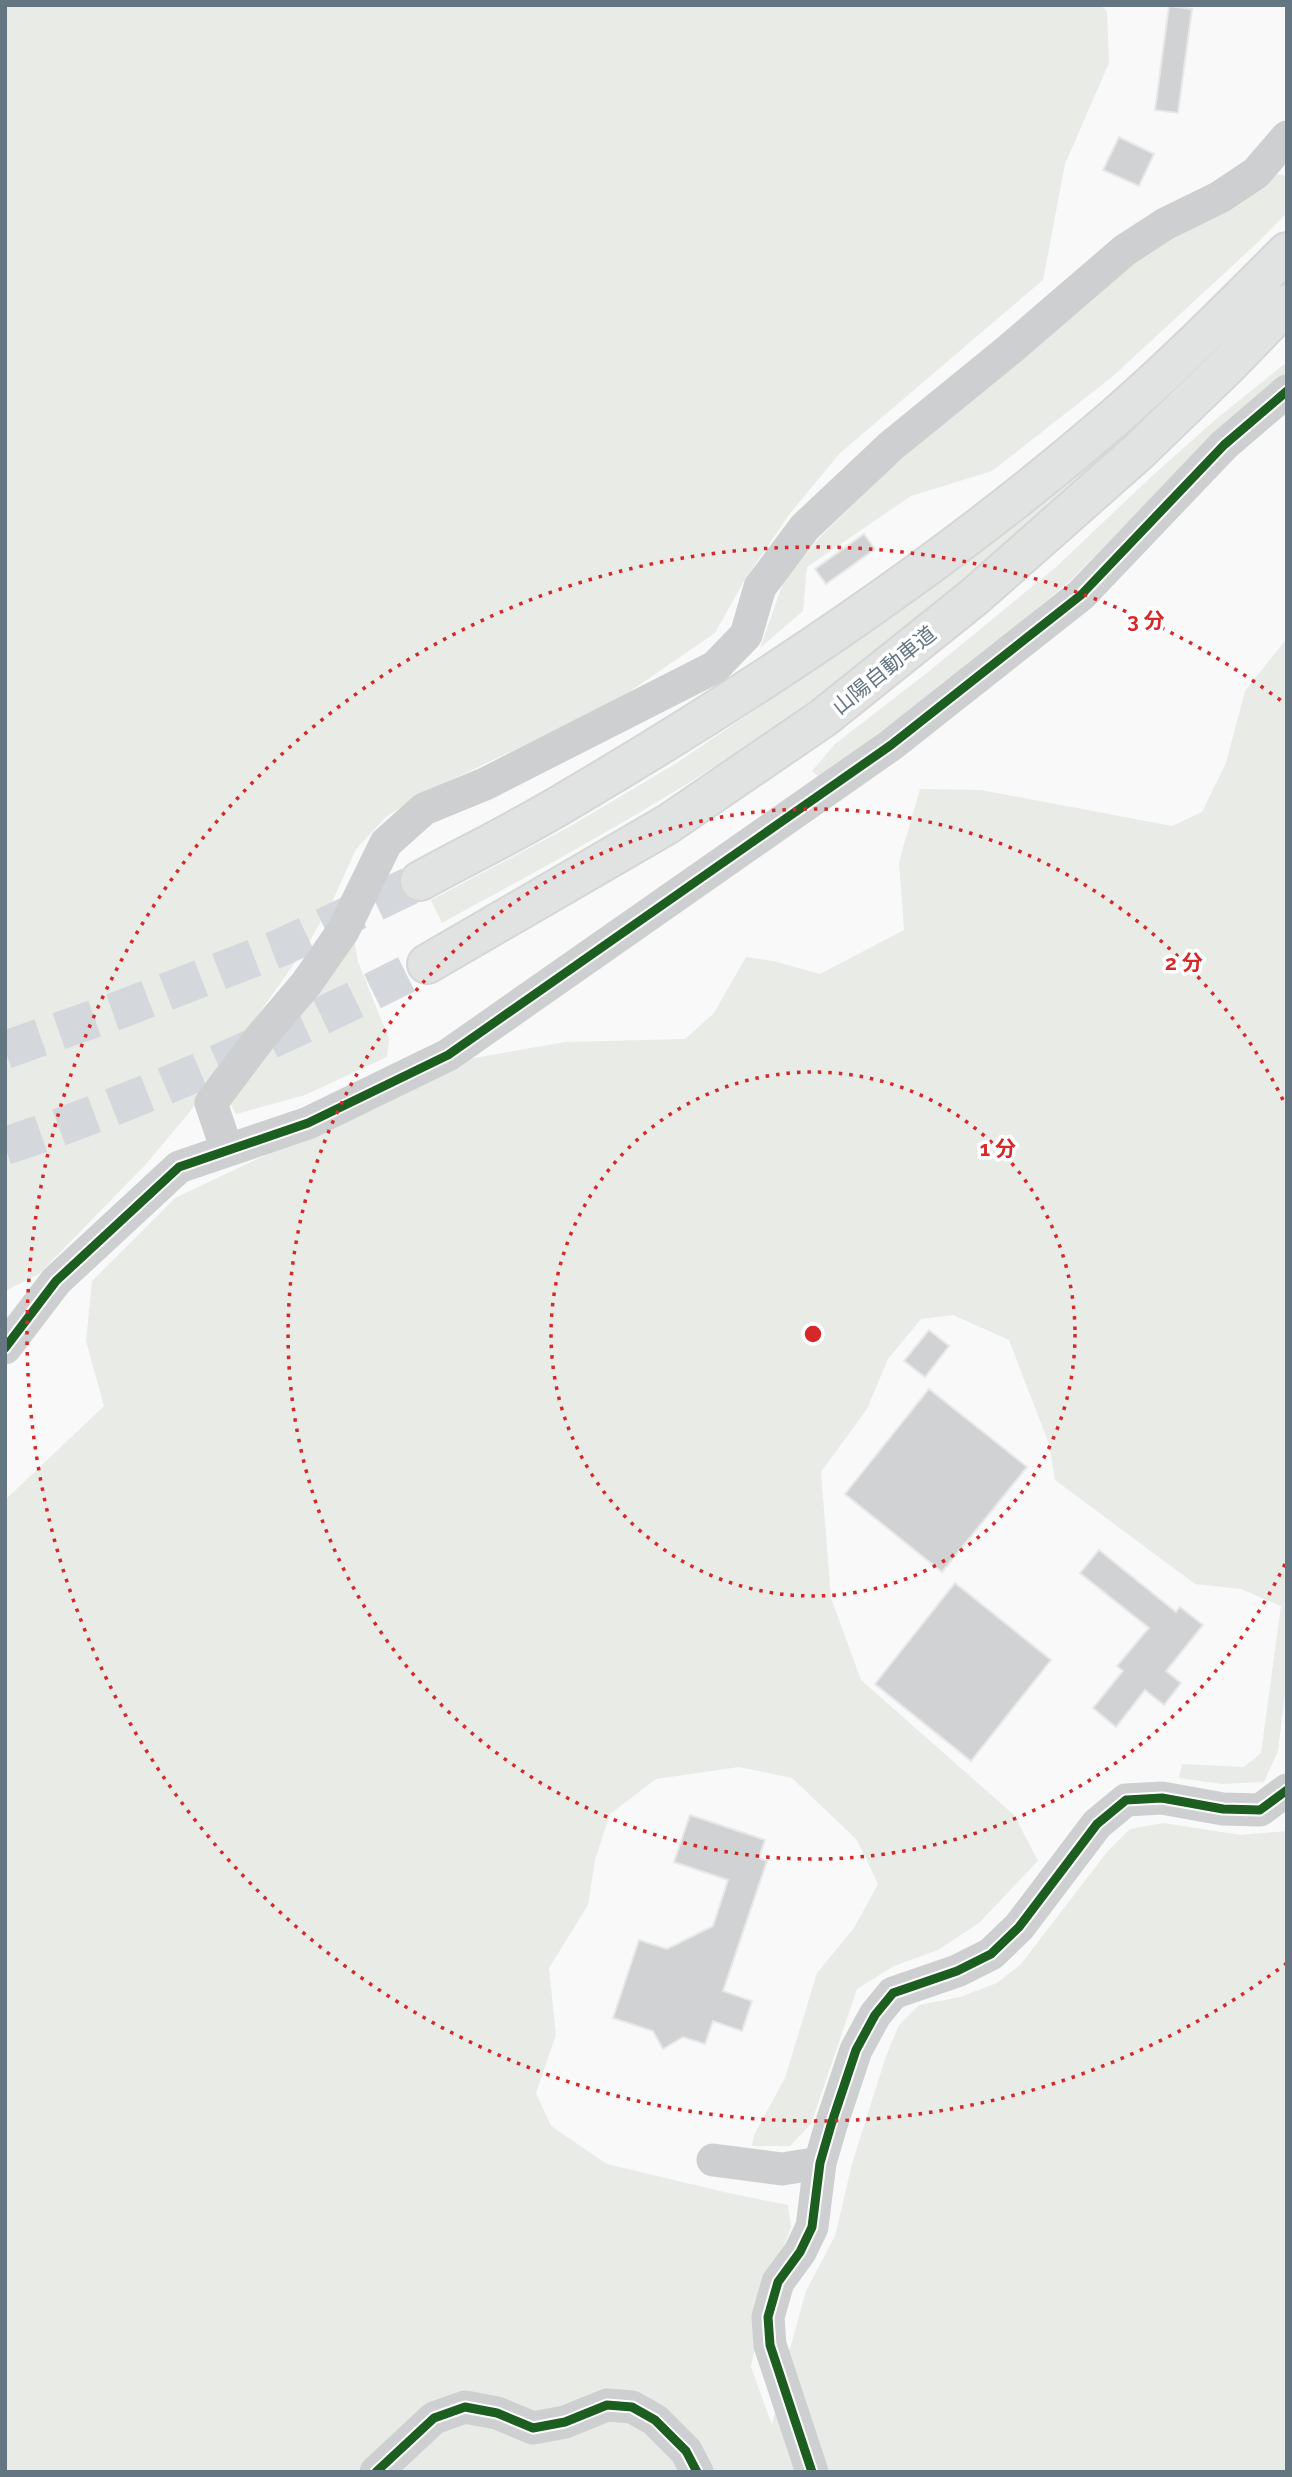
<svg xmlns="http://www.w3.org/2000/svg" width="1292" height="2477" font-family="Raleway,'Noto Sans JP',sans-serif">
	<rect width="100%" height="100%" fill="#f9f9f9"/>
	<!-- green -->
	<path fill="#e8ebe6" d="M5,5H1101L1107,12L1109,63L1065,164L1043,280L839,454L788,516L744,581L715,633L613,703L428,791L387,816L356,849L333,900L308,944L188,1114L146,1164L39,1274L5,1291Z
		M1277,174L1287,176V213L1255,245L1112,377L992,471L911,496L807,567L803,611L760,648L784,580L821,536L889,470L1135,258L1239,203Z
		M1287,362V374L1245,409L1163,486L1070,581L931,696L818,776L812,771L835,744L928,672L1056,567L1151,477L1215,420Z
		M1164,393L1168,396C1025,531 876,665 709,770C622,825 532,874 442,923L431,900L569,827L675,764L774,697L889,615Z
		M1287,638V1677L1278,1751L1264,1782L1222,1784L1179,1778L1182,1764L1244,1767L1261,1753L1281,1606L1241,1589L1195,1584L1055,1480L1049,1444L1009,1340L953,1315L921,1319L888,1359L867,1409L821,1472L831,1598L861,1680L1014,1815L1038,1861L979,1923L938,1950L894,1966L857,1989L811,2124L790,2146H752L754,2135L785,2078L817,1973L854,1928L878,1884L857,1840L792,1778L739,1767L656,1779L610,1814L595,1860L588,1905L549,1968L556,2035L536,2093L551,2126L607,2164L724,2192L788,2205L791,2227L767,2290L751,2367L772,2425L787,2359L806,2291L835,2236L852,2164L886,2056L899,2025L919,2005L960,1997L997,1983L1021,1964L1107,1852L1130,1829L1163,1823L1241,1835L1287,1831V2472H5V1500L104,1406L86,1341L92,1281L175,1198L468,1059L565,1042L685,1039L714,1013L746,957L773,961L820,974L904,930L899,862L920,789L981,790L1172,826L1202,812L1226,763L1245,691Z
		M353,932L358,962L389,1039L387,1057L305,1095L236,1114L230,1103Z"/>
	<!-- building -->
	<path fill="#d0d2d3" stroke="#e8e8e8" stroke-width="2" d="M1169,6L1192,9L1178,113L1155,110Z
		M1119,137L1154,154L1139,186L1103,170Z
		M864,534L875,549L826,584L815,569Z
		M929,1330L949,1346L925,1377L904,1361Z
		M929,1389L1027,1467L942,1572L845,1494Z
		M1099,1550L1176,1612L1180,1607L1203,1625L1166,1671L1181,1683L1164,1705L1145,1690L1116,1727L1093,1708L1123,1671L1117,1666L1149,1628L1080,1573Z
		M955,1583L1051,1660L971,1761L875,1684Z
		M690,1815L765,1840L759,1858L767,1861L723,1991L752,2001L742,2031L713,2021L705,2044L683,2037L663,2049L653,2031L613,2018L639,1940L667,1949L713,1926L728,1880L674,1862Z"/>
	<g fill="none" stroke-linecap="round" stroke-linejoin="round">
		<!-- highway-tunnel -->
		<path stroke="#d4d8dc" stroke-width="38" stroke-dasharray="38 19" stroke-linecap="butt" d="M5,1050L119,1010L282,947L420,881
			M5,1146C150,1098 290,1033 427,964"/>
		<!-- highway casing -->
		<g stroke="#d5d6d6" stroke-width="42">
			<path id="highway" d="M420,881C471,853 523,828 572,798C760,687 942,566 1107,424C1170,370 1228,311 1287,252
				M427,964L668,824L823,718L974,597L1138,452L1228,365L1287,304"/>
		</g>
		<!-- minor -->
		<path stroke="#cecfd0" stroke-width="33" d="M227,1150L211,1103L260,1038L306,984L343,931L386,843L424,809L485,784L715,667L746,635L760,587L805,527L891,446L1010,349L1125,250L1165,224L1220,197L1256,173L1287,137
			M5,1348L56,1281L179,1167L308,1123L448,1055L891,745L1081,595L1224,445L1287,391
			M713,2160L782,2169L820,2163
			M376,2472L434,2418L465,2407L497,2413L533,2428L565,2422L607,2405L632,2407L655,2420L686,2451L697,2472
			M812,2472L770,2345L768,2317L778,2282L800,2252L812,2227L820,2163L831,2125L856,2050L875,2015L893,1993L957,1971L991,1954L1019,1927L1097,1824L1126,1800L1162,1798L1223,1809L1260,1810L1287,1790"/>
		<!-- highway -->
		<use href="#highway" stroke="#e1e2e2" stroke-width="38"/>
		<!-- cycleway casing -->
		<g stroke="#fff" stroke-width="13">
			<path id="cycleway" d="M5,1348L56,1281L179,1167L308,1123L448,1055L891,745L1081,595L1224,445L1287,391
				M376,2472L434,2418L465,2407L497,2413L533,2428L565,2422L607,2405L632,2407L655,2420L686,2451L697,2472
				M812,2472L770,2345L768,2317L778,2282L800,2252L812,2227L820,2163L831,2125L856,2050L875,2015L893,1993L957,1971L991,1954L1019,1927L1097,1824L1126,1800L1162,1798L1223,1809L1260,1810L1287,1790"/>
		</g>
		<!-- cycleway -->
		<use href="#cycleway" stroke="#1b5e20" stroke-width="9"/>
	</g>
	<!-- distance rings -->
	<g fill="none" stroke="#d62828" stroke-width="3.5" stroke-dasharray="3.5 7">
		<circle cx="813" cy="1334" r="262"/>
		<path d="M1285 1564A525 525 0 1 1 1285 1104"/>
		<path d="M1287 1963A787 787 0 1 1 1287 705"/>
	</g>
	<g text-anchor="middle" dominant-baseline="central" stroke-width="7" stroke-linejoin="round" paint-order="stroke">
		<!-- street labels -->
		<g font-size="21" fill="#657683" stroke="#fff">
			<text transform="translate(884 670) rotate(-39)">山陽自動車道</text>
		</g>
	</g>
	<circle cx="813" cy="1334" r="10" fill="#d62828" stroke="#fff" stroke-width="3.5"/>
	<g font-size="21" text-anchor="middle" font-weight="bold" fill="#d62828" stroke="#fff" stroke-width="7" stroke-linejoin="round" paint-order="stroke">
		<text x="1146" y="628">3 分</text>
		<text x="1184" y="970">2 分</text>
		<text x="998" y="1156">1 分</text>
	</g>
	<!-- border -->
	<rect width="1292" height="2477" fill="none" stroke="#657683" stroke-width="14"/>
</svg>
